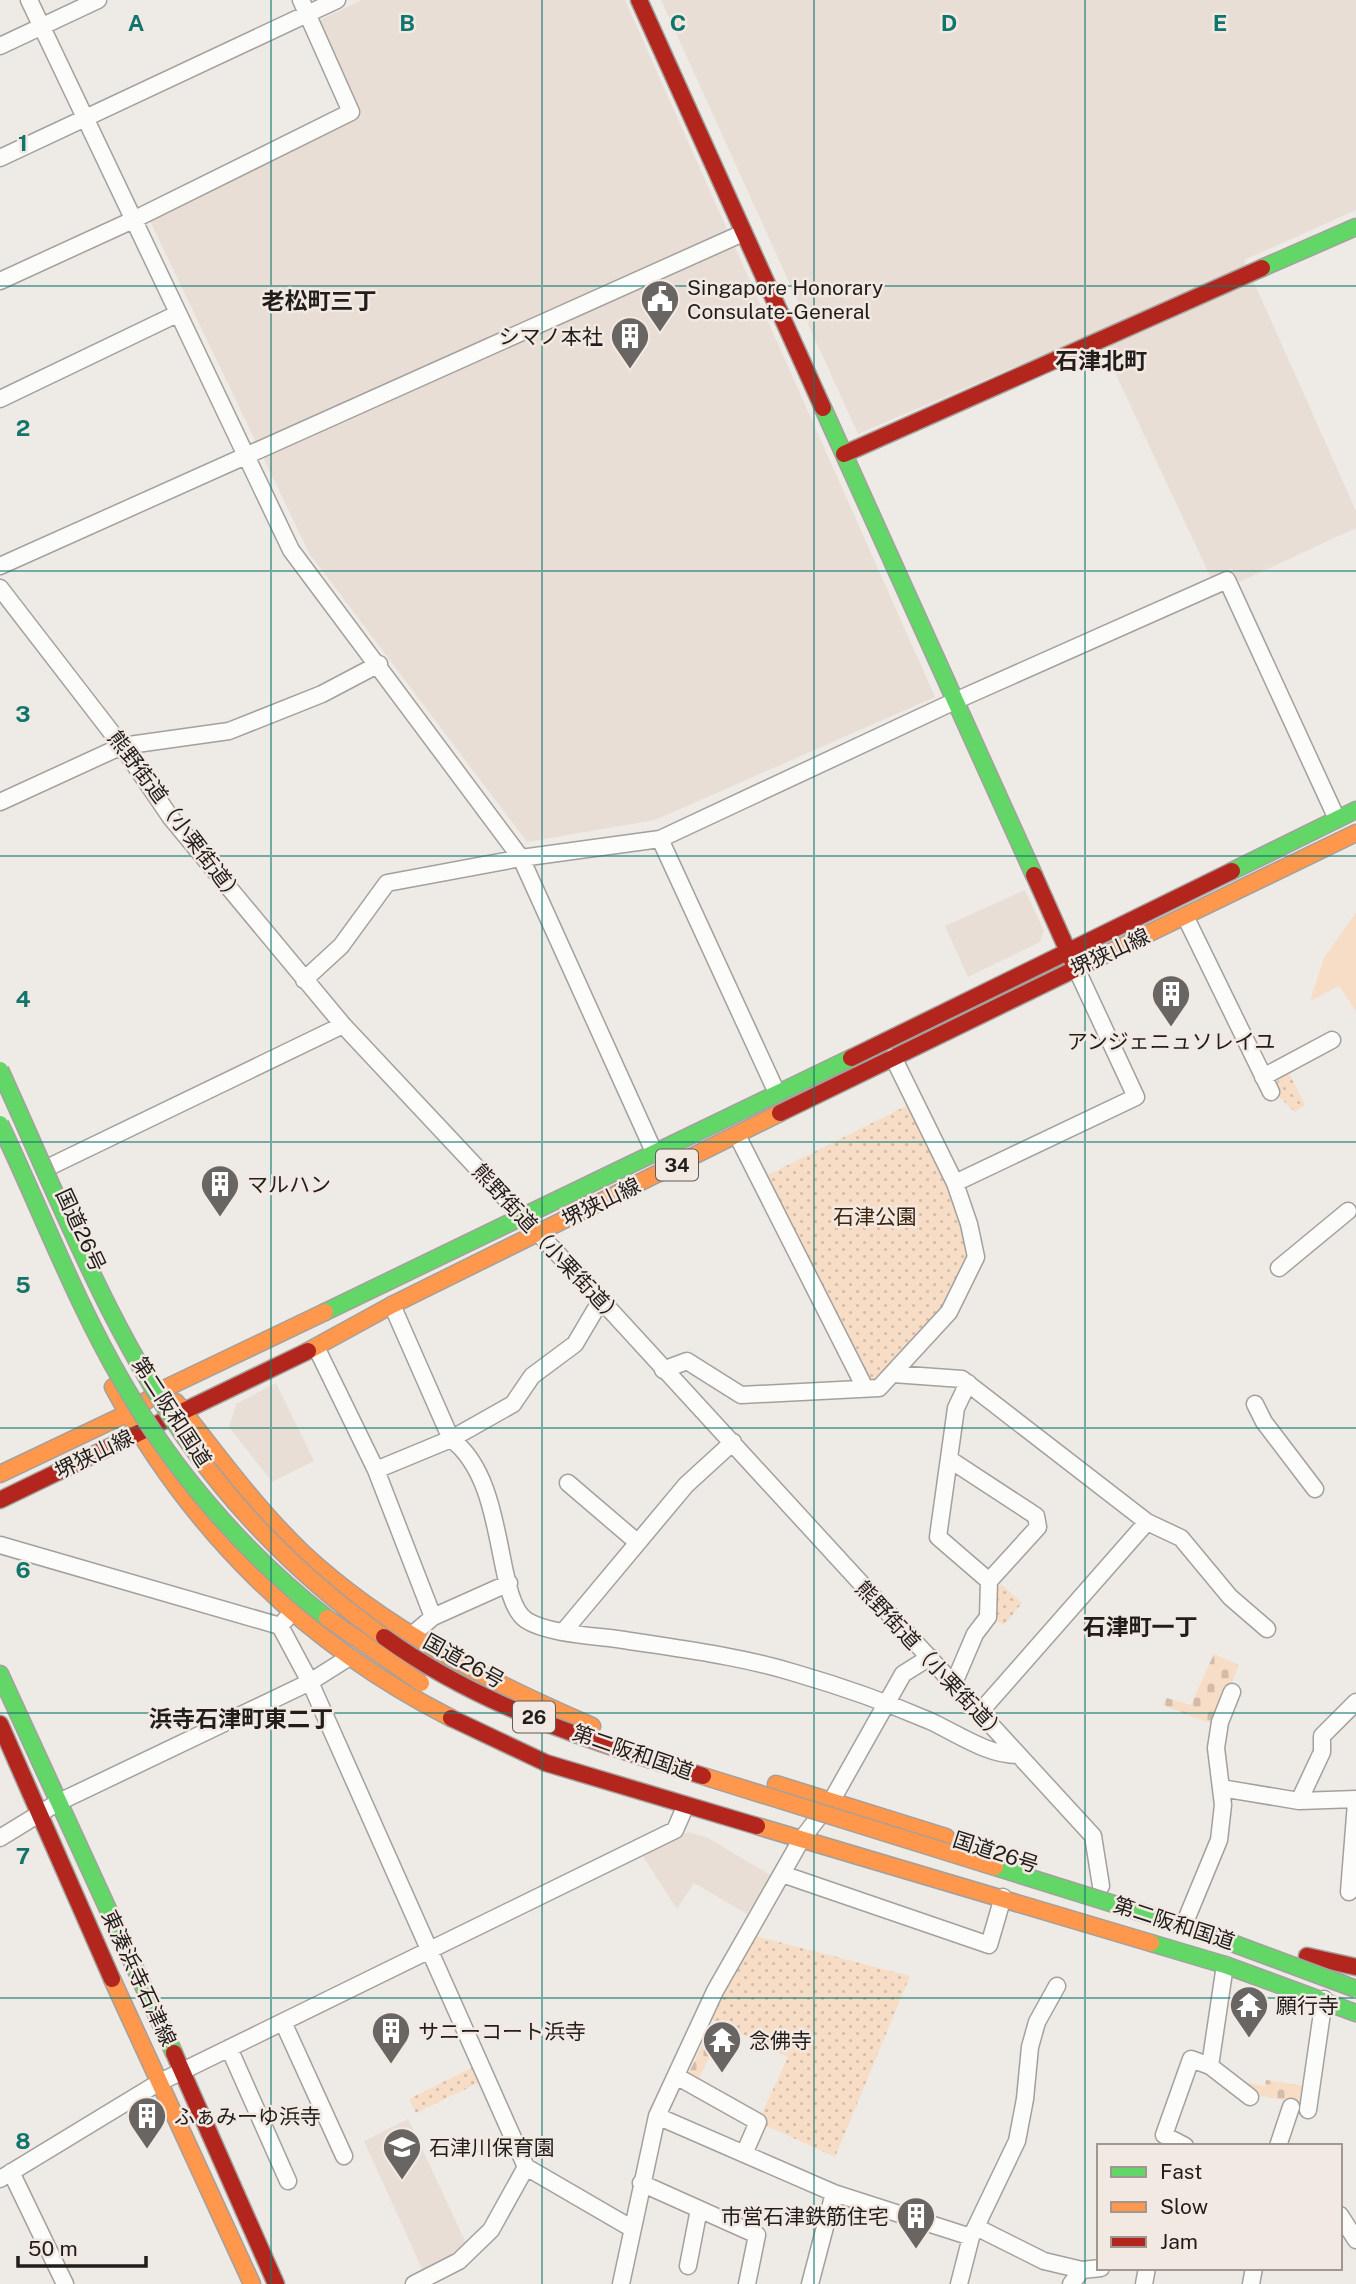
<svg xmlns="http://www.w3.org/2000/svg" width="1356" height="2284" font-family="'Public Sans','Noto Sans JP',sans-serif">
	<defs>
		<pattern id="cemetery-stones" width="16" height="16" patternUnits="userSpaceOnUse" patternTransform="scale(1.75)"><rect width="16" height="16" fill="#f7ddc6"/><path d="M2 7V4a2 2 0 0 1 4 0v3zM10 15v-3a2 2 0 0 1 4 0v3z" fill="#d3bdaa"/></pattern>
		<pattern id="park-dots" width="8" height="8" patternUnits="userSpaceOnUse" patternTransform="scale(1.75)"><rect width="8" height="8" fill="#f7ddc6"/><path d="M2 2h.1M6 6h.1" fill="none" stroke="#d3bdaa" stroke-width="1.8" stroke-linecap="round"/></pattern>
	</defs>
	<rect width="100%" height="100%" fill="#eeeae6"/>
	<!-- built -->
	<path fill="#e8ded5" d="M362,0H625L935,697L655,820L527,842L309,553L149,219L361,115L318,21Z
		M661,0H1356V210L1244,260L1356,511V528L1239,582L1232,568L1211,578L1096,332L858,434Z
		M1025,890L1044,931L1040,942L968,977L945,926Z
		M276,1383L314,1461L272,1482L229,1427L236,1404Z
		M688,1832L708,1838L772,1876L747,1914L694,1883L677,1909L642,1855Z
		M408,2119L467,2245L449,2259L423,2271L364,2141Z"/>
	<!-- grass -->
	<path fill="#f7ddc6" d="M1356,912V1011L1339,986L1310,1001L1324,958Z"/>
	<!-- cemetery -->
	<path fill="url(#cemetery-stones)" d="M1214,1654L1239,1665L1217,1719L1209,1723L1163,1705L1167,1698L1191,1705Z
		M706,2037L717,2042L697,2082L687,2077Z
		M1234,2080L1265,2086L1266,2080L1305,2086L1302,2103L1261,2096Z"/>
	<!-- park -->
	<path fill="url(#park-dots)" d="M1289,1073L1305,1105L1295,1112L1275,1093L1278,1079Z
		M910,1104L951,1187L970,1255L945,1307L876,1383H866L764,1177Z
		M1001,1584L1022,1603L1004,1625L995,1620V1592Z
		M755,1936L910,1976L835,2157L758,2122L788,2057L711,2019Z
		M475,2066L482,2081L416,2113L409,2099Z"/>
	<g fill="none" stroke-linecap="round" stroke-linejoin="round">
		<!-- street casing -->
		<g stroke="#a3a09d" stroke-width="19">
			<path id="street" d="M29,0L291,550L521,858L655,1154
				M0,46L98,0
				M0,158L337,0
				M0,281L133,220L351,112L301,0
				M0,399L177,314
				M0,566L743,233
				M0,588L122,746L171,818L343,1025L601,1300L1093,1836L1101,1886
				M0,802L122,746L229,731L322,694L379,664
				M660,839L777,1093
				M1185,916L1271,1092
				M304,980L341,946L387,883L521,858L660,839L955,701L1227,580L1337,819
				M893,1057L955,1183L1136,1097L1076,968
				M1263,1077L1332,1040
				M737,1135L865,1388
				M51,1166L343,1025
				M1279,1268L1348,1211
				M392,1305L451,1439C508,1481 494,1598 526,1620C547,1634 598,1636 624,1640C681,1649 740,1656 795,1673C840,1686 888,1703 930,1721C958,1734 987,1755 1018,1755
				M316,1347L376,1470L433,1617L413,1634
				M663,1370L687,1361L741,1395L879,1388L949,1312L976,1257L969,1224L955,1183
				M893,1374L962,1379L1147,1522L1181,1538L1230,1597L1267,1629
				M1255,1404L1264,1422L1315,1489
				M949,1459L1036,1516L1038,1527L989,1581
				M376,1470L451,1439L513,1404L532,1376L575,1344L601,1300
				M568,1483L637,1542
				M0,1545L280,1626L287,1618
				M433,1617L509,1583
				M280,1626L310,1682L526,2167L631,2228
				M564,1631L686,1485L733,1442
				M954,1683L975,1634L988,1617L989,1581L938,1537L956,1408L968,1383
				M980,1712L1147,1522
				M1221,1788L1299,1801L1356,1799
				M1299,1801L1322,1752V1736L1356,1702
				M0,1838L57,1803L310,1682L348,1658
				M782,1874L989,1945L1003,1897
				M1349,1892L1356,1803
				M1188,1915L1219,1840L1223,1805L1216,1748L1220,1722L1232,1692
				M283,2022L344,2156
				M229,2048L288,2181
				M1210,2066L1225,1965
				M676,2076L758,2122L744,2154
				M1308,2110L1324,1999
				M657,2116L834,2193L971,2237
				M1185,2146L1164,2135L1191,2059L1210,2066L1250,2097
				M1278,2146L1291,2107
				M11,2172L65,2284
				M0,2179L158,2083L675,1830L686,1805
				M641,2183L757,2235L747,2284
				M1340,2215L1356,2240
				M976,2227L1044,2261L1082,2270
				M688,2266L699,2209
				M414,2284L459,2261L491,2230L526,2167
				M621,2284L657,2116L715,1991L801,1840L832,1800L903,1674L930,1657
				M810,2284L834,2193
				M959,2284L971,2237L1017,2141L1025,2099L1030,2047L1037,2022L1057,1986
				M1071,2284L1082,2270L1101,2268
				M1144,2284L1147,2268
				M1251,2284L1254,2268"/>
		</g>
		<!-- fast casing -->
		<g stroke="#a3a09d" stroke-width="19">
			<path id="fast" d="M1262,268L1356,227
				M823,408L1034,875
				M1232,871L1356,810
				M325,1312L851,1058
				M0,1674L174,2053
				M1151,1943L1225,1965L1356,2013"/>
		</g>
		<!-- slow casing -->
		<g stroke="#a3a09d" stroke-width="19">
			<path id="slow" d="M1102,956L1356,833
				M308,1351L392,1305L780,1113
				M113,1387C191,1531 305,1644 451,1718
				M176,1402C216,1453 255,1507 302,1552C384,1629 490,1682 592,1726
				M0,1474L126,1414L166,1388L325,1312
				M776,1784L946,1837
				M757,1826L1151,1943
				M112,1979L252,2284"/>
		</g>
		<!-- jam casing -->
		<g stroke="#a3a09d" stroke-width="19">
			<path id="jam" d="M639,0L823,408
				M844,454L1262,268
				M1034,875L1075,967
				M851,1058L1232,871
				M780,1113L1102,956
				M0,1500L308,1351
				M451,1718L546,1763L757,1826
				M0,1724L112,1979
				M1307,1956L1356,1967
				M174,2053L276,2284"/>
		</g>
		<!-- street -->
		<use href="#street" stroke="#fcfcfb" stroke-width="16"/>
		<!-- fast -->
		<use href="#fast" stroke="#63d668" stroke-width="16"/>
		<!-- slow -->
		<use href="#slow" stroke="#ff974d" stroke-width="16"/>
		<!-- jam -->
		<use href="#jam" stroke="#b3261e" stroke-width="16"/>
		<!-- fast-bridge casing -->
		<g stroke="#a3a09d" stroke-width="19" stroke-linecap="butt">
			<path id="fast-bridge" d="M0,1070C59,1199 112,1338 196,1453
				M0,1124C41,1210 75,1301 123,1383C174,1472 246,1555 327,1618
				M995,1867L1197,1930L1356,1989"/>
		</g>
		<!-- slow-bridge casing -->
		<g stroke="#a3a09d" stroke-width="19" stroke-linecap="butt">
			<path id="slow-bridge" d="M196,1453C249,1525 311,1585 384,1637
				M327,1618L421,1683
				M703,1776L995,1867"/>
		</g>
		<!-- jam-bridge casing -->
		<g stroke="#a3a09d" stroke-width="19" stroke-linecap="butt">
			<path id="jam-bridge" d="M384,1637C479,1706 592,1742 703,1776"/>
		</g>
		<!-- fast-bridge -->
		<use href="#fast-bridge" stroke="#63d668" stroke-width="16"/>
		<!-- slow-bridge -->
		<use href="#slow-bridge" stroke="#ff974d" stroke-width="16"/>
		<!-- jam-bridge -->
		<use href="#jam-bridge" stroke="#b3261e" stroke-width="16"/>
	</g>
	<!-- grid -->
	<path fill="none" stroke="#0f766e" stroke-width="2" stroke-opacity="0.55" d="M271,0V2284M542,0V2284M814,0V2284M1085,0V2284M0,286H1356M0,571H1356M0,856H1356M0,1142H1356M0,1428H1356M0,1713H1356M0,1998H1356"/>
	<!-- icons -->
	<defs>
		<g id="civic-pin" transform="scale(2.0125)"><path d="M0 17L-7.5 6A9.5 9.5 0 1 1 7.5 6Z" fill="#696562" stroke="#f2e9e2"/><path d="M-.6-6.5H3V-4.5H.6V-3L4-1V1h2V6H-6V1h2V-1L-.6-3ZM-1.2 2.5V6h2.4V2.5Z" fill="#fff"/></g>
		<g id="building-pin" transform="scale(2.0125)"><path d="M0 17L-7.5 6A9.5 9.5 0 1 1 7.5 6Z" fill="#696562" stroke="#f2e9e2"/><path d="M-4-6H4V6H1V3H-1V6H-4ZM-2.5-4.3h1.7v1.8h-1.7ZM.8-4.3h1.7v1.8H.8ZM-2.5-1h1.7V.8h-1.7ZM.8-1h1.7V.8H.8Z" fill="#fff"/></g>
		<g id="temple-pin" transform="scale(2.0125)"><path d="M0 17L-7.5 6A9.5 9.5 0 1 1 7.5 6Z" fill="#696562" stroke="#f2e9e2"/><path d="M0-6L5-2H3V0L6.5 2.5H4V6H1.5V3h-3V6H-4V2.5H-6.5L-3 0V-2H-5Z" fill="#fff"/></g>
		<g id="school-pin" transform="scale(2.0125)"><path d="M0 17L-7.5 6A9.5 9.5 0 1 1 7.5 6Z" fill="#696562" stroke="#f2e9e2"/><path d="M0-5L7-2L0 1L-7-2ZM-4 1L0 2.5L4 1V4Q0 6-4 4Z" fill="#fff"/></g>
	</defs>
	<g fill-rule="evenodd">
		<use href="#civic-pin" x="660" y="299"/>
		<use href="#building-pin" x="630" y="336"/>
		<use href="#building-pin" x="1171" y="994"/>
		<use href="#building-pin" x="220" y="1184"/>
		<use href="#temple-pin" x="1249" y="2005"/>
		<use href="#building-pin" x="391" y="2031"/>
		<use href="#temple-pin" x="722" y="2040"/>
		<use href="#building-pin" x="147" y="2116"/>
		<use href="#school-pin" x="402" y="2147"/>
		<use href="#building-pin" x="916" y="2216"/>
	</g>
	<g text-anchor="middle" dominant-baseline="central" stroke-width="5" stroke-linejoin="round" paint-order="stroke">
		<!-- shield labels -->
		<g fill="#f2e9e2" stroke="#605a57" stroke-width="2">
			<rect x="656" y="1149.5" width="42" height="31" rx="5"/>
			<rect x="513" y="1701.5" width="42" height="31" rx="5"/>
		</g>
		<g font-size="19" font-weight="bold" fill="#211d1b">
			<text x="677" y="1165">34</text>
			<text x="534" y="1717">26</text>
		</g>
		<!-- poi labels -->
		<g font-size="21" fill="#211d1b" stroke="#f2e9e2" text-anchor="start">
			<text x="687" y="287">Singapore Honorary<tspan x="687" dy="24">Consulate-General</tspan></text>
			<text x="603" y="336" text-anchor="end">シマノ本社</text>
			<text x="1171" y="1041" text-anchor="middle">アンジェニュソレイユ</text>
			<text x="247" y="1184">マルハン</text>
			<text x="1276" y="2005">願行寺</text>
			<text x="418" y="2031">サニーコート浜寺</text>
			<text x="749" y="2040">念佛寺</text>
			<text x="174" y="2116">ふぁみーゆ浜寺</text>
			<text x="429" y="2147">石津川保育園</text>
			<text x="889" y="2216" text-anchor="end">市営石津鉄筋住宅</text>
		</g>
		<!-- street labels -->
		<g font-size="21" fill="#211d1b" stroke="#f2e9e2">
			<text transform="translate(176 817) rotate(53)">熊野街道（小栗街道）</text>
			<text transform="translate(1110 952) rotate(-25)">堺狭山線</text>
			<text transform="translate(601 1202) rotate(-26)">堺狭山線</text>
			<text transform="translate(81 1230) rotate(65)">国道26号</text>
			<text transform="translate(548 1244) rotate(47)">熊野街道（小栗街道）</text>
			<text transform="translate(172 1412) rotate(57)">第二阪和国道</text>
			<text transform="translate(94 1454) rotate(-26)">堺狭山線</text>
			<text transform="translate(464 1661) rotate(29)">国道26号</text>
			<text transform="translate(931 1661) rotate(47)">熊野街道（小栗街道）</text>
			<text transform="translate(633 1752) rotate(19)">第二阪和国道</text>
			<text transform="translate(996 1852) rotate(18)">国道26号</text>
			<text transform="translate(1174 1923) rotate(18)">第二阪和国道</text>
			<text transform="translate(139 1978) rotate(65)">東湊浜寺石津線</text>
		</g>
		<!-- park labels -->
		<g font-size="21" fill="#3d240c" stroke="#f2e9e2">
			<text x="875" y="1216">石津公園</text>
		</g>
		<!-- neighbourhood labels -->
		<g font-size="23" font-weight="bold" fill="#211d1b" stroke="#f2e9e2">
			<text x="319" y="300">老松町三丁</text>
			<text x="1101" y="360">石津北町</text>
			<text x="1140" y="1626">石津町一丁</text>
			<text x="241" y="1718">浜寺石津町東二丁</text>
		</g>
	</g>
	<g font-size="23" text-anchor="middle" font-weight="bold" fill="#0f766e" stroke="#f2e9e2" stroke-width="5" stroke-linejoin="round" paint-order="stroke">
		<text x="136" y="31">A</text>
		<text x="407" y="31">B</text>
		<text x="678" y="31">C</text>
		<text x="949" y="31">D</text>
		<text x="1220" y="31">E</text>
		<text x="23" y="151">1</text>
		<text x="23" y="436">2</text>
		<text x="23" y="722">3</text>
		<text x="23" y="1007">4</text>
		<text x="23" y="1293">5</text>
		<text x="23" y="1578">6</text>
		<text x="23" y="1864">7</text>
		<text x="23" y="2149">8</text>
	</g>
	<!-- legend -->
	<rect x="1097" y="2144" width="245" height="126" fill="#f2e9e2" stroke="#9e9792" stroke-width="2"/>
	<rect x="1111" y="2167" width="35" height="10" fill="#63d668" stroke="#9e9792" stroke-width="2"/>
	<text x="1160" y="2179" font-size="21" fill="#211d1b">Fast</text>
	<rect x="1111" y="2202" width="35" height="10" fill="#ff974d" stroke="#9e9792" stroke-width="2"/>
	<text x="1160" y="2214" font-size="21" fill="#211d1b">Slow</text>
	<rect x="1111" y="2237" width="35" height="10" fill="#b3261e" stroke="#9e9792" stroke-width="2"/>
	<text x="1160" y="2249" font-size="21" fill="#211d1b">Jam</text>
	<!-- scale -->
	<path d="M18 2256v10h128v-10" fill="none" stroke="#211d1b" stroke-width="3.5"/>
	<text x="28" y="2256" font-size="21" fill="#211d1b" stroke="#f2e9e2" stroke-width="5" paint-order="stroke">50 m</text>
</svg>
